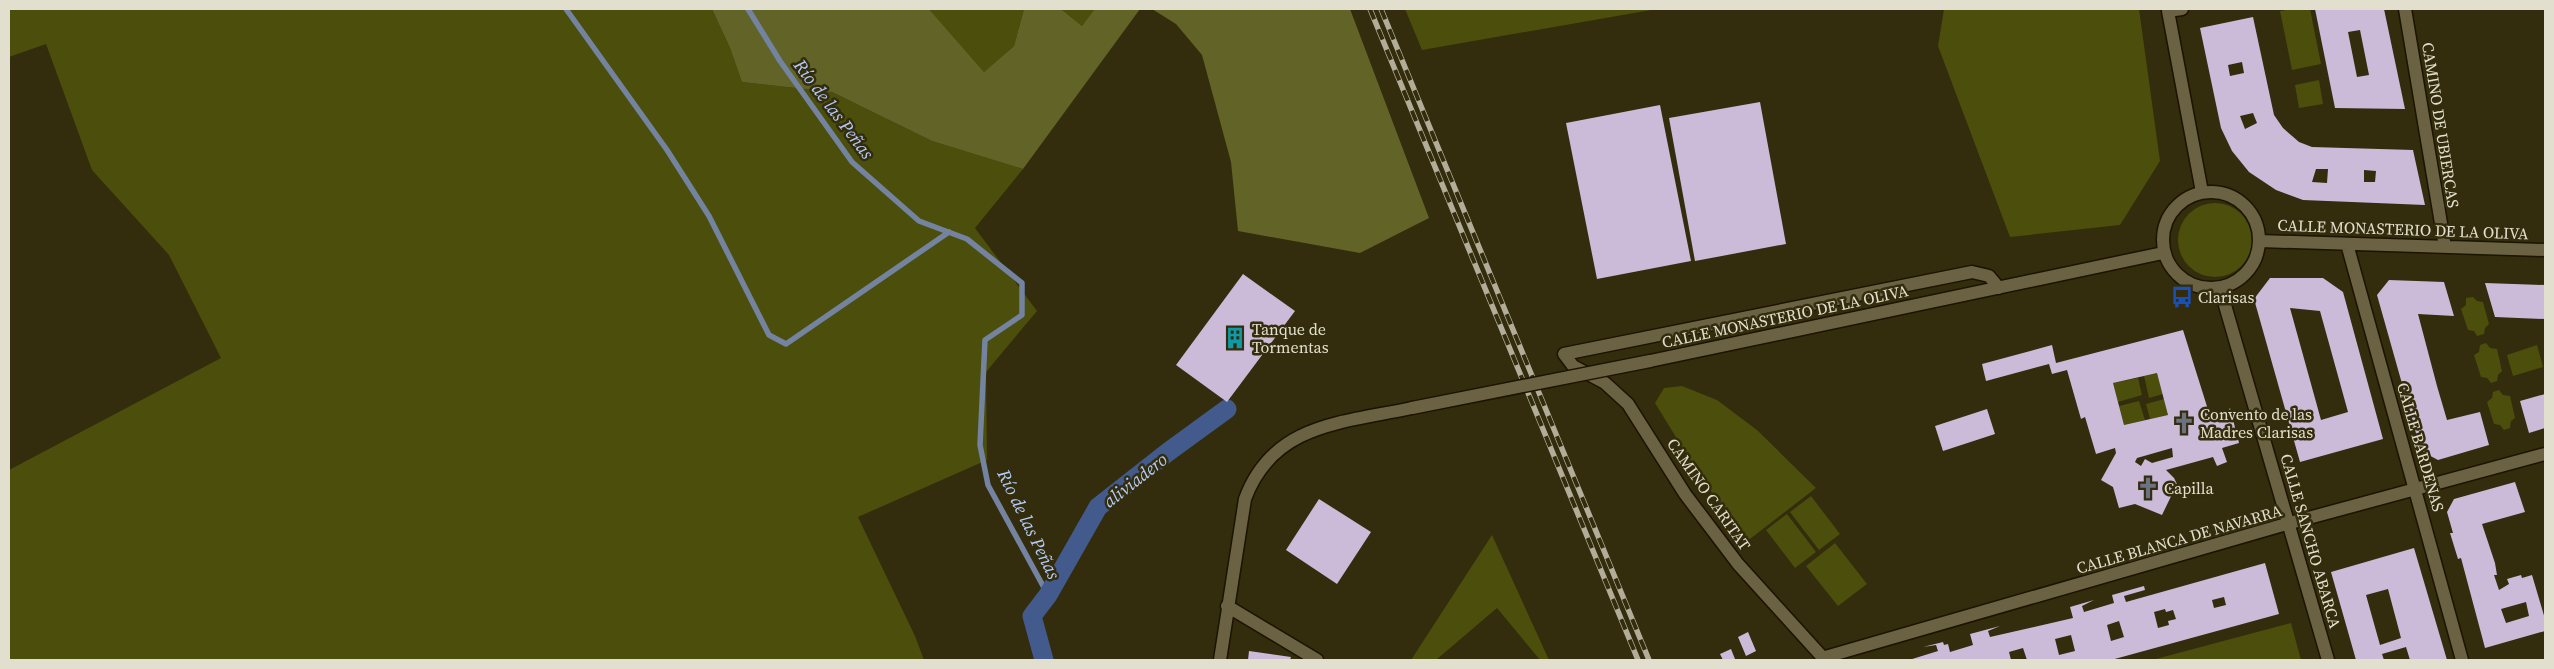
<svg xmlns="http://www.w3.org/2000/svg" width="2554" height="669" font-family="'Source Serif 4',serif">
	<rect width="100%" height="100%" fill="#332c0d"/>
	<!-- green -->
	<path fill="#4c4e0b" d="M9,9H712L730,48L742,82L832,92L932,141L1023,169L975,228L1037,311L986,372L987,460L858,517L915,636L924,660H9V470L221,358L169,255L92,170L46,44L9,57Z
		M929,9H1024L1014,46L984,72Z
		M1061,9H1096L1082,26Z
		M1405,9H1657L1422,50Z
		M1944,9H2139L2160,161L2120,225L2010,237L1938,46Z
		M2293,9H2310L2321,64L2292,70L2280,11Z
		M2319,80L2323,104L2299,108L2295,85Z
		M2178 240a37 37 0 1 1 74 0a37 37 0 1 1-74 0Z
		M2473,297L2477,301L2483,302L2489,324L2485,328L2484,334L2477,336L2474,331L2468,330L2461,309L2466,305V298Z
		M2486,343L2490,348L2497,349L2502,371L2498,375L2497,381L2491,383L2487,378L2481,377L2474,355L2479,352L2480,345Z
		M2537,345L2543,367L2513,376L2507,355Z
		M2157,373L2163,394L2149,398L2144,376Z
		M2138,378L2142,395L2118,402L2113,383Z
		M1682,386L1717,400L1757,430L1816,488L1746,542L1695,468L1655,403L1664,388Z
		M2499,390L2503,395L2510,396L2515,418L2511,421L2510,428L2504,430L2500,425L2494,424L2487,402L2492,398L2493,392Z
		M2164,399L2168,415L2150,419L2146,404Z
		M2139,401L2145,420L2124,425L2119,406Z
		M1811,496L1840,534L1819,550L1790,512Z
		M1787,514L1816,552L1795,568L1766,530Z
		M1492,535L1549,660H1540L1497,608L1436,660H1411Z
		M1835,543L1867,584L1838,606L1806,566Z
		M2291,623L2301,660H2152Z"/>
	<!-- forest -->
	<path fill="#616426" d="M712,9H929L984,72L1014,46L1024,9H1061L1082,26L1095,9H1140L1023,169L932,141L832,92L742,82L730,48Z
		M1152,9H1350L1429,218L1360,253L1238,231L1231,162L1202,55L1176,24Z"/>
	<g fill="none" stroke-linecap="round" stroke-linejoin="round">
		<!-- stream -->
		<path stroke="#7383a0" stroke-width="5.5" d="M566,9L667,150L709,216L769,335L786,344L949,232
			M748,9L780,61L852,162L919,221L967,239L1022,283V315L985,340L980,445L988,485L1048,595"/>
		<!-- canal -->
		<path stroke="#435b8c" stroke-width="19" d="M1044,660L1032,616L1048,595L1098,507L1168,452L1227,409"/>
	</g>
	<!-- building -->
	<path fill="#ccbad9" fill-rule="evenodd" d="M2315,9H2384L2405,109L2335,108ZM2360,30L2369,75L2357,77L2348,32Z
		M2253,17L2274,115L2283,128L2299,142L2312,147L2413,150L2425,205L2303,200L2276,190L2249,172L2232,151L2221,128L2200,28ZM2242,62L2244,73L2230,76L2228,65ZM2253,113L2257,123L2245,129L2240,116ZM2316,169H2328L2327,183L2312,182ZM2364,170L2376,171L2375,182H2364Z
		M1760,102L1786,244L1695,261L1669,118Z
		M1660,105L1691,261L1597,279L1566,123Z
		M1243,274L1295,311L1227,402L1176,365Z
		M2270,278H2323L2343,292L2383,439L2300,462L2254,299ZM2290,308L2320,311L2348,412L2321,420Z
		M2389,280L2444,282L2454,316L2418,314L2437,386L2447,420L2480,412L2489,445L2438,460L2421,451L2377,295Z
		M2485,283L2545,285V319L2495,317Z
		M2183,330L2210,416L2228,411L2230,408L2239,443L2222,448L2227,462L2217,466L2213,457L2166,470L2174,478L2177,484L2162,515L2135,504L2119,508L2113,487L2101,480L2116,453L2115,448L2096,454L2085,417L2081,419L2067,370L2052,374L2049,364L1986,381L1982,364L2052,345L2056,363ZM2157,373L2168,415L2124,425L2113,383ZM2172,448L2173,457L2152,463L2145,459L2141,466L2135,462L2137,458Z
		M2545,394V428L2529,433L2520,401Z
		M1987,409L1995,434L1943,451L1935,426Z
		M2515,482L2525,512L2482,524L2495,563L2497,575H2494L2499,590L2509,584L2507,579L2521,575L2522,578L2532,575L2545,619V631L2485,648L2461,558L2458,559L2450,533H2453L2447,512L2454,499ZM2526,602L2529,616L2506,623L2501,609Z
		M1319,499L1371,532L1337,584L1286,550Z
		M2414,548L2447,660H2410L2406,647L2382,654L2384,660H2356L2331,572ZM2388,589L2401,638L2380,645L2366,595Z
		M2265,563L2279,614L2111,660H2027L2023,648L2009,652L2011,660H1909L1938,651L1936,645L1923,647L1943,642L1944,645L1948,644L1950,652L1973,645L1970,634L2000,626L1988,631L1990,637L2073,618L2070,607L2094,600L2082,606L2084,612L2114,603L2112,595L2144,586L2145,590L2124,596L2126,602ZM2224,597L2226,605L2214,608L2212,600ZM2165,609L2166,612L2173,610L2176,619L2168,621L2169,625L2158,628L2154,612ZM2119,621L2124,637L2111,641L2107,625ZM2071,635L2075,651L2059,655L2055,639Z
		M1748,632L1756,651L1746,656L1738,637Z
		M1731,649L1735,659L1723,660L1720,654Z
		M1249,651L1291,657L1290,660H1248Z"/>
	<g fill="none" stroke-linecap="round" stroke-linejoin="round">
		<!-- street casing -->
		<g stroke="#1b1400" stroke-width="15">
			<path id="street" d="M2182,9L2168,11L2202,192
				M2405,9L2445,247
				M2163 240a48 48 0 1 1 96 0a48 48 0 1 1-96 0Z
				M2260,241L2545,250
				M2347,244L2462,660
				M2220,288L2328,660
				M1650,361L2163,253
				M1227,606L1317,660
				M1822,658L2290,523L2545,454
				M1220,660L1245,499C1273,423 1343,423 1412,408
				M1825,660L1738,564L1710,527L1685,494L1628,404L1605,383L1573,366L1564,354L1972,272L1989,276L1999,288"/>
		</g>
		<!-- street -->
		<use href="#street" stroke="#6a6243" stroke-width="12"/>
		<!-- rail casing -->
		<g stroke="#b2ad98" stroke-width="5.5">
			<path id="rail" d="M1370,9L1638,660
				M1381,9L1649,660"/>
		</g>
		<!-- rail -->
		<use href="#rail" stroke="#332c0d" stroke-width="4" stroke-dasharray="11" stroke-linecap="butt"/>
		<!-- street-bridge casing -->
		<g stroke="#1b1400" stroke-width="15" stroke-linecap="butt">
			<path id="street-bridge" d="M1412,408L1650,361"/>
		</g>
		<!-- street-bridge -->
		<use href="#street-bridge" stroke="#6a6243" stroke-width="12"/>
	</g>
	<!-- icons -->
	<defs>
		<g id="bus-bare" transform="scale(1.725)"><path d="M-5-6H5V4H4V6H2V4H-2V6H-4V4H-5ZM-3.5-4V0h7V-4ZM-3.5 1.2v1.5H-2V1.2ZM2 1.2v1.5H3.5V1.2Z" fill="#1a4fb4" stroke="#332c0d" stroke-width="2.5" paint-order="stroke"/></g>
		<g id="building-bare" transform="scale(1.725)"><path d="M-4-6H4V6H1V3H-1V6H-4ZM-2.5-4.3h1.7v1.8h-1.7ZM.8-4.3h1.7v1.8H.8ZM-2.5-1h1.7V.8h-1.7ZM.8-1h1.7V.8H.8Z" fill="#0f9aa8" stroke="#332c0d" stroke-width="2.5" paint-order="stroke"/></g>
		<g id="church-bare" transform="scale(1.725)"><path d="M-1.2-6h2.4v3.5h3.3v2.4h-3.3V6h-2.4V-.1h-3.3v-2.4h3.3Z" fill="#6b7280" stroke="#332c0d" stroke-width="2.5" paint-order="stroke"/></g>
	</defs>
	<g fill-rule="evenodd">
		<use href="#bus-bare" x="2182" y="297"/>
		<use href="#building-bare" x="1235" y="338"/>
		<use href="#church-bare" x="2184" y="423"/>
		<use href="#church-bare" x="2148" y="488"/>
	</g>
	<g text-anchor="middle" dominant-baseline="central" stroke-width="5" stroke-linejoin="round" paint-order="stroke">
		<!-- street labels -->
		<g font-size="16" fill="#e3dfce" stroke="#332c0d">
			<text transform="translate(2441 125) rotate(81)">CAMINO DE UBIERCAS</text>
			<text transform="translate(2403 229) rotate(2)">CALLE MONASTERIO DE LA OLIVA</text>
			<text transform="translate(1785 316) rotate(-12)">CALLE MONASTERIO DE LA OLIVA</text>
			<text transform="translate(2421 447) rotate(74)">CALLE BARDENAS</text>
			<text transform="translate(1709 494) rotate(55)">CAMINO CARITAT</text>
			<text transform="translate(2179 539) rotate(-16)">CALLE BLANCA DE NAVARRA</text>
			<text transform="translate(2311 541) rotate(74)">CALLE SANCHO ABARCA</text>
		</g>
		<!-- poi labels -->
		<g font-size="16" fill="#e3dfce" stroke="#332c0d" text-anchor="start">
			<text x="2198" y="297">Clarisas</text>
			<text x="1252" y="329">Tanque de<tspan x="1252" dy="18">Tormentas</tspan></text>
			<text x="2200" y="414">Convento de las<tspan x="2200" dy="18">Madres Clarisas</tspan></text>
			<text x="2164" y="488">Capilla</text>
		</g>
		<!-- water labels -->
		<g font-size="18" font-style="italic" fill="#b4ccf9" stroke="#332c0d">
			<text transform="translate(834 109) rotate(53)">Río de las Peñas</text>
			<text transform="translate(1135 480) rotate(-38)">aliviadero</text>
			<text transform="translate(1029 524) rotate(64)">Río de las Peñas</text>
		</g>
	</g>
	<!-- border -->
	<rect width="2554" height="669" fill="none" stroke="#e3dfce" stroke-width="20"/>
</svg>
